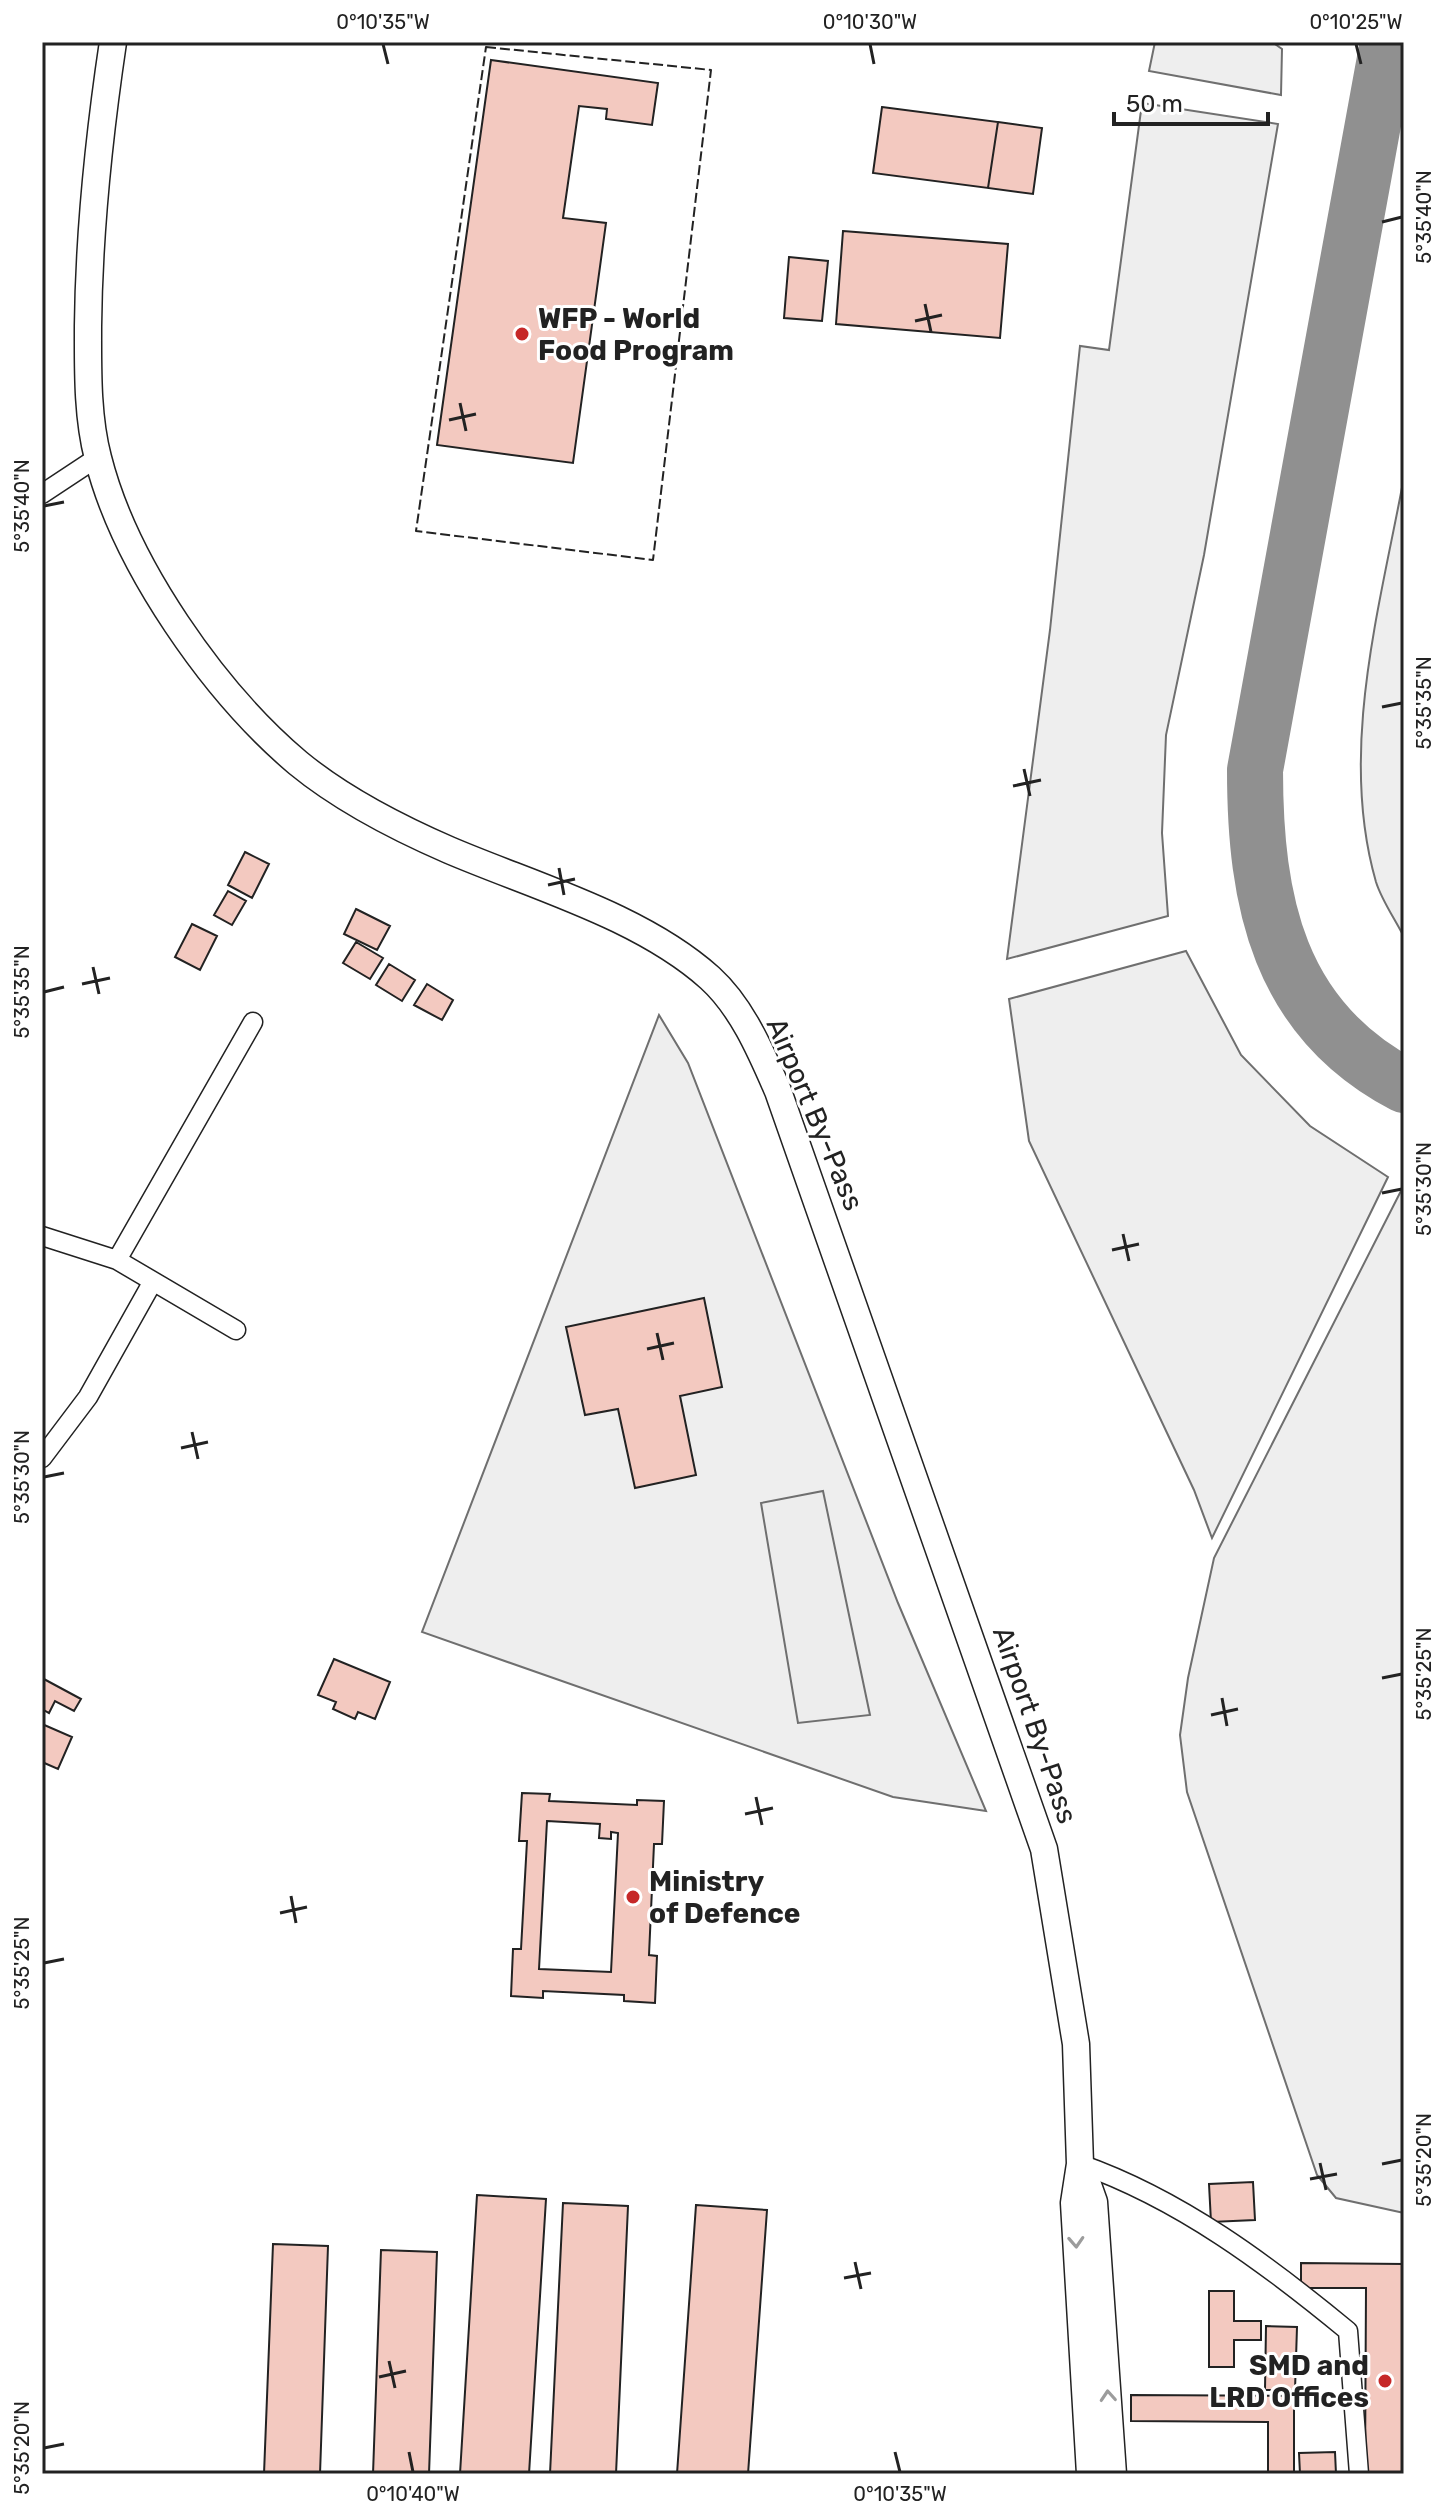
<svg xmlns="http://www.w3.org/2000/svg" width="1446" height="2516" font-family="Rubik,sans-serif">
	<rect width="100%" height="100%" fill="#fff"/>
	<!-- green -->
	<path fill="#eee" stroke="#6f6f6f" stroke-width="2" d="M1155,42H1272L1282,49L1281,95L1149,71Z
		M1142,103L1278,124L1204,555L1166,735L1162,833L1168,916L1007,959L1050,630L1080,346L1109,350Z
		M1404,477V937C1395,919 1382,901 1376,882C1338,751 1380,607 1404,477Z
		M1186,951L1241,1055L1310,1126L1388,1177L1212,1538L1194,1490L1029,1141L1009,999Z
		M659,1015L688,1063L898,1603L986,1811L893,1797L422,1632Z
		M1404,1185V2213L1336,2198L1317,2175L1187,1792L1180,1735L1188,1678L1214,1558Z"/>
	<!-- parking -->
	<path fill="#ededed" stroke="#6f6f6f" stroke-width="2" d="M823,1491L870,1715L798,1723L761,1503Z"/>
	<g fill="none" stroke-linecap="round" stroke-linejoin="round">
		<!-- taxiway -->
		<path stroke="#909090" stroke-width="56" d="M1388,42L1255,770C1255,901 1278,1019 1404,1085"/>
	</g>
	<!-- building -->
	<path fill="#f3c9c0" stroke="#222" stroke-width="2" fill-rule="evenodd" d="M491,60L658,83L652,125L606,119L607,109L579,106L563,218L606,223L573,463L437,445Z
		M882,107L998,122L988,188L873,173Z
		M998,122L1042,128L1033,194L988,188Z
		M843,231L1008,244L1000,338L836,324Z
		M789,257L828,261L822,321L784,318Z
		M245,852L269,864L252,898L228,885Z
		M228,891L246,901L232,925L214,915Z
		M356,909L390,926L377,950L344,934Z
		M192,924L217,936L200,970L175,957Z
		M356,942L383,958L370,979L343,963Z
		M389,964L415,980L402,1001L376,985Z
		M427,984L453,1000L442,1020L414,1005Z
		M704,1298L722,1387L680,1396L696,1475L635,1488L618,1409L585,1415L566,1327Z
		M334,1659L390,1682L375,1719L358,1712L355,1719L333,1709L336,1702L318,1695Z
		M42,1678L81,1699L74,1711L55,1701L49,1713L42,1709Z
		M42,1724L72,1737L58,1769L42,1762Z
		M522,1793L550,1794L549,1801L637,1805V1800L664,1801L662,1844H654L649,1955L657,1956L655,2003L624,2001V1995L543,1991V1998L511,1996L513,1949H521L527,1841H519ZM547,1821L600,1824L599,1838L611,1839V1832L618,1833L611,1972L539,1969Z
		M1253,2182L1255,2220L1211,2222L1209,2184Z
		M477,2195L546,2199L529,2474H460Z
		M563,2203L628,2206L616,2474H550Z
		M696,2205L767,2210L748,2474H677Z
		M273,2244L328,2246L320,2474H264Z
		M381,2250L437,2252L429,2474H373Z
		M1301,2263L1404,2264V2474H1365L1366,2288H1301Z
		M1209,2291H1234V2321H1261V2340H1234V2367H1209Z
		M1266,2326L1297,2327L1295,2390H1265Z
		M1131,2395L1294,2396V2474H1268V2422L1131,2421Z
		M1335,2452L1336,2474H1300L1299,2453Z"/>
	<g fill="none" stroke-linecap="round" stroke-linejoin="round">
		<!-- street casing -->
		<g stroke="#222" stroke-width="21">
			<path id="street" d="M42,494L98,457
				M42,1236L117,1260L236,1330
				M117,1260L253,1022
				M42,1458L88,1397L152,1283
				M1080,2164C1180,2199 1268,2265 1348,2331L1359,2474"/>
		</g>
		<!-- secondary casing -->
		<g stroke="#222" stroke-width="29">
			<path id="secondary" d="M113,42C99,136 89,231 88,326C88,369 87,416 98,458C125,565 214,692 298,763C343,800 396,827 449,850C533,886 641,916 710,978C742,1007 761,1052 778,1091L1044,1849L1076,2044L1080,2164L1074,2203L1090,2474
				M1082,2168L1094,2202L1113,2474"/>
		</g>
		<!-- street -->
		<use href="#street" stroke="#fff" stroke-width="18"/>
		<!-- secondary -->
		<use href="#secondary" stroke="#fff" stroke-width="26"/>
		<!-- fence -->
		<path stroke="#222" stroke-width="2" stroke-dasharray="10 4" stroke-linecap="butt" d="M486,47L711,70L653,560L416,531Z"/>
	</g>
	<!-- one-way arrows -->
	<defs><path id="oneway-chevron" d="M-2-3.5L2.5 0L-2 3.5" fill="none" stroke-width="1.6" stroke-linecap="round" stroke-linejoin="round" transform="scale(2)"/></defs>
	<g stroke="#9c9c9c">
		<use href="#oneway-chevron" transform="translate(1076 2242) rotate(87)"/>
		<use href="#oneway-chevron" transform="translate(1108 2396) rotate(-94)"/>
	</g>
	<!-- ticks -->
	<path fill="none" stroke="#222" stroke-width="3" d="M383,44L388,64M870,44L874,64M1356,44L1361,64M1382,222L1402,217M925,304L931,332M915,321L942,315M460,403L466,431M449,420L476,414M44,506L64,502M1382,707L1402,703M1024,769L1030,796M1013,786L1041,780M559,868L564,895M548,885L575,879M93,967L99,994M82,984L110,978M44,992L64,987M1382,1193L1402,1189M1123,1234L1129,1261M1112,1250L1139,1244M657,1333L663,1360M647,1349L674,1343M192,1432L198,1459M181,1448L208,1442M44,1477L64,1473M1382,1678L1402,1674M1222,1698L1227,1726M1211,1715L1238,1709M756,1797L762,1825M745,1814L773,1808M291,1896L296,1923M280,1913L307,1907M44,1963L64,1959M1320,2163L1326,2190M1382,2164L1402,2160M1310,2179L1337,2174M855,2262L861,2289M844,2278L871,2273M389,2361L395,2388M379,2377L406,2371M44,2448L64,2444M409,2452L413,2472M895,2452L900,2472"/>
	<!-- markers -->
	<g fill="#c62828" stroke="#fff" stroke-width="3">
		<circle cx="522" cy="334" r="8"/>
		<circle cx="633" cy="1897" r="8"/>
		<circle cx="1385" cy="2381" r="8"/>
	</g>
	<g text-anchor="middle" dominant-baseline="central" stroke-width="6" stroke-linejoin="round" paint-order="stroke">
		<!-- poi labels -->
		<g font-size="28" font-weight="bold" fill="#222" stroke="#fff" text-anchor="start">
			<text x="538" y="318">WFP - World<tspan x="538" dy="32">Food Program</tspan></text>
			<text x="649" y="1881">Ministry<tspan x="649" dy="32">of Defence</tspan></text>
			<text x="1369" y="2365" text-anchor="end">SMD and<tspan x="1369" dy="32">LRD Offices</tspan></text>
		</g>
		<!-- street labels -->
		<g font-size="28" fill="#222" stroke="#fff">
			<text transform="translate(815 1114) rotate(67)">Airport By-Pass</text>
			<text transform="translate(1035 1725) rotate(71)">Airport By-Pass</text>
		</g>
	</g>
	<!-- border -->
	<rect width="1446" height="2516" fill="none" stroke="#ffffff" stroke-width="88"/>
	<!-- scale -->
	<path d="M1114 112v12h154v-12" fill="none" stroke="#222222" stroke-width="4"/>
	<text x="1126" y="112" font-size="24" fill="#222222" stroke="#ffffff" stroke-width="6" paint-order="stroke">50 m</text>
	<rect x="44" y="44" width="1358" height="2428" fill="none" stroke="#222" stroke-width="3"/>
	<g font-size="20" text-anchor="middle" fill="#222">
		<text x="383" y="29">0°10'35"W</text>
		<text x="870" y="29">0°10'30"W</text>
		<text x="1356" y="29">0°10'25"W</text>
		<text transform="translate(1424 217) rotate(-90)" y="7">5°35'40"N</text>
		<text transform="translate(22 506) rotate(-90)" y="7">5°35'40"N</text>
		<text transform="translate(1424 703) rotate(-90)" y="7">5°35'35"N</text>
		<text transform="translate(22 992) rotate(-90)" y="7">5°35'35"N</text>
		<text transform="translate(1424 1189) rotate(-90)" y="7">5°35'30"N</text>
		<text transform="translate(22 1477) rotate(-90)" y="7">5°35'30"N</text>
		<text transform="translate(1424 1674) rotate(-90)" y="7">5°35'25"N</text>
		<text transform="translate(22 1963) rotate(-90)" y="7">5°35'25"N</text>
		<text transform="translate(1424 2160) rotate(-90)" y="7">5°35'20"N</text>
		<text transform="translate(22 2448) rotate(-90)" y="7">5°35'20"N</text>
		<text x="413" y="2501">0°10'40"W</text>
		<text x="900" y="2501">0°10'35"W</text>
	</g>
</svg>
